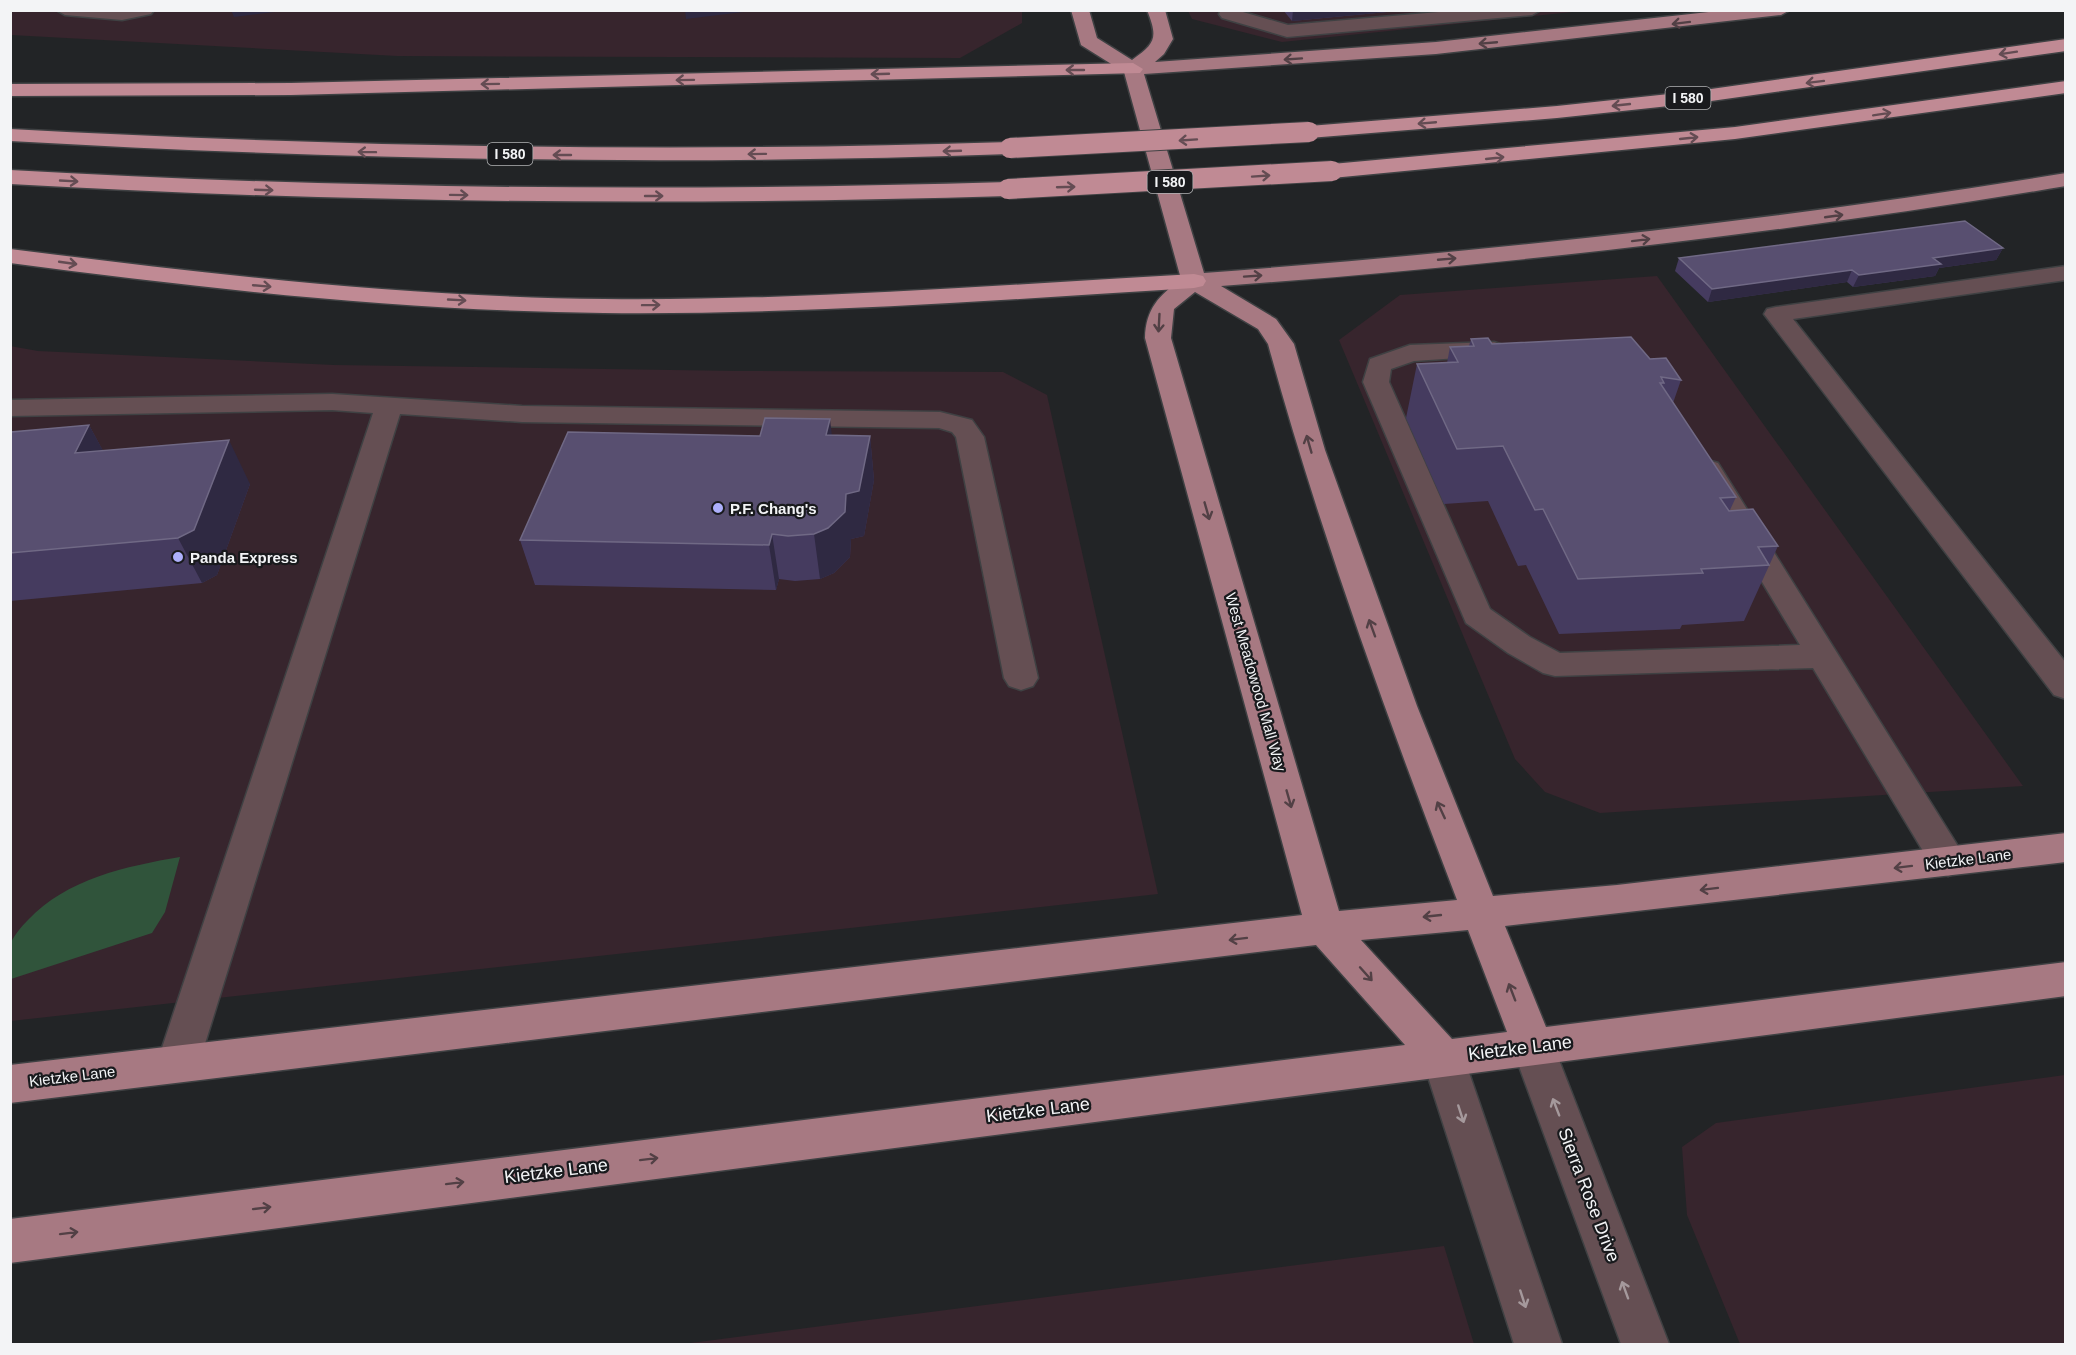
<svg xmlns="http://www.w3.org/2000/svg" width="2076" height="1355" font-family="Arial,sans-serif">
	<rect width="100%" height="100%" fill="#222426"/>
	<!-- commercial -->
	<path fill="#37252d" d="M1022,10V23L960,58L397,56L11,35L10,11Z
		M1188,11H1582L1282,42L1192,19Z
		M1657,276L2023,786L1600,813L1545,792L1515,759L1339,340L1400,295Z
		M10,346L38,351L334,365L737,371L1003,372L1047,395L1158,894L11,1021Z
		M2065,1075V1344H1740L1687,1215L1682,1147L1716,1123Z
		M1444,1246L1474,1344H683Z"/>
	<!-- green -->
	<path fill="#30543b" d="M180,857L165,912L152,933L11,979C10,969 9,957 10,946C12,937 22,926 28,920C66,879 127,866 180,857Z"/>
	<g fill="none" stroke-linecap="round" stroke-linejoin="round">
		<!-- minor casing -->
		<g stroke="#3f4143" stroke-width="3">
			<path id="minor" d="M56,10H154L151,14L122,20L65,15Z
				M1221,10H1236L1288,25L1462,10H1541L1532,15L1287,37L1222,18L1219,14Z
				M2066,266V280L1793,319L2066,663V699L2054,695L1764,314L1767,309L1776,307Z
				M1494,342L1503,345L1507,350L1503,355L1414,361L1391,369L1389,382L1490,609L1530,637L1560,653L1800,645L1694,469L1698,463L1708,460L1718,463L1961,851L1967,861L1961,871L1948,876L1935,871L1813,668L1555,676L1543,673L1508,653L1466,623L1363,382L1370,359L1410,345Z
				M332,394L522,406L940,412L972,420L984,437L1038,678L1033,686L1021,690L1009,686L1004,678L956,437L952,432L939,428L522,422L400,414L199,1063L193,1076L178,1082L163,1076L157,1063L373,413L332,410L10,416V400Z
				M1533,1029L1548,1034L1554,1047L1669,1344H1621L1512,1047L1518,1034Z
				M1443,1040L1458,1045L1464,1058L1562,1344H1514L1422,1058L1428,1045Z"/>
		</g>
		<!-- major casing -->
		<g stroke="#3f4143" stroke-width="3">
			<path id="major" d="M1071,10H1089L1097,38L1132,60C1156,43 1158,38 1147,10H1165L1173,39L1164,54L1155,62L1436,42L1727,10H1790L1781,15L1436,54L1144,74L1204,273C1493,251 1780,220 2066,173V186C1786,233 1504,265 1221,286L1276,319L1294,344L1325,450L1417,706L1493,896L1617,885L2066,833V862L1505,926L1546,1027L2066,962V996L10,1263V1219L1405,1045L1316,945L10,1103V1065L1302,915L1145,338C1146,308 1159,296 1181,279L1124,72L1081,45ZM1195,292L1258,329L1268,344C1320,533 1387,717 1457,900L1339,911L1171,338L1174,309ZM1468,930L1507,1032L1452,1039L1361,940Z"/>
		</g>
		<!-- highway casing -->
		<g stroke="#3f4143" stroke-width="3">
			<path id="highway" d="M2066,39V51L1697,103L1557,118L1309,138L1302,136L1299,132L1302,128L1309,126L1557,106L1697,91Z
				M1133,63L1143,69L1140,73L291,95L10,96V84L291,83Z
				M2066,81V93L1735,139L1332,178L1324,176L1321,171L1324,166L1332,164L1735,127Z
				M10,129C344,147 676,153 1010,142L1017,144L1021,148L1017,152L1010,154C676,166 344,160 10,141Z
				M10,170C343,189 675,192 1008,182L1016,184L1019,189L1016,194L1008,196C675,206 343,203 10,184Z
				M10,249C208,274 405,297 604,299C801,301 998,285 1194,274L1203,276L1206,281L1203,286L1194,288C998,300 801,315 604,313C405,311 208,289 10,263Z"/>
		</g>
		<!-- minor -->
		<use href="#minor" fill="#654f53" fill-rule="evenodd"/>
		<!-- major -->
		<use href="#major" fill="#a77982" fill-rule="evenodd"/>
		<!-- highway -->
		<use href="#highway" fill="#c08a94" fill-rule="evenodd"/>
		<!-- highway-bridge casing -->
		<g stroke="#3f4143" stroke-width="22" stroke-linecap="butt">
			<path id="highway-bridge" d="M1010,148L1309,132
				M1008,189L1332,171"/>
		</g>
		<!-- highway-bridge -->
		<use href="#highway-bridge" stroke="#c08a94" stroke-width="20"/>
	</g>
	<!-- wall -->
	<path fill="#453b5f" d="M1283,10H1408L1292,21Z
		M2003,248L1996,260L1939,268L1935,276L1853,287L1847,282L1708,302L1675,271L1679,258Z
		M1471,339L1492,344L1650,359L1681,380L1673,403L1736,497L1730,510L1778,546L1744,621L1682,625L1680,629L1559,634L1526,565L1518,566L1488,501L1444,504L1406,418L1417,364L1447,363L1450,347L1469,346Z
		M89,425L103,451L250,484L217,575L202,583L10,601V432Z
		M832,435L870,436L874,480L864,536L851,539L850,557L834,573L820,579L795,581L779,579L776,590L535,585L520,540Z"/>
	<!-- shaded-wall -->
	<path fill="#2f2942" d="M231,10H291L234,17Z
		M685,10H760L686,19Z
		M1293,10H1408L1292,21Z
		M2003,248L1996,260L1939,268L1935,276L1853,287L1859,275L1933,258Z
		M1852,270L1847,282L1708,302L1712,289Z
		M830,419L835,463L826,435Z
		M89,425L113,469L75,453Z
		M870,436L874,480L864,536L851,539L850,557L834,573L820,579L814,534L846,494Z
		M229,440L250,484L217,575L202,583L178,538Z
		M772,534L779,579L776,590L769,545Z"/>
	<!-- building -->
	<path fill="#584f70" stroke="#706985" stroke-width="1.5" d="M1965,221L2003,248L1933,258L1941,264L1859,275L1852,270L1712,289L1679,258Z
		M1631,337L1650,359L1666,358L1681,380L1661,377L1664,383H1660L1736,497L1720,498L1729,511L1753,509L1778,546L1758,547L1769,565L1701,569L1703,573L1578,579L1543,509L1535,510L1503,446L1457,449L1417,364L1458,362L1450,347L1474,346L1471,339L1488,338L1492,344Z
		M765,418L830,419L826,435L870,436L859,491L846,494L845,512L828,528L814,534L788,536L772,534L769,545L520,540L568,432L760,436Z
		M89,425L75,453L229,440L194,530L178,538L10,553L11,432Z"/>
	<!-- one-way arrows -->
	<defs><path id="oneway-shaft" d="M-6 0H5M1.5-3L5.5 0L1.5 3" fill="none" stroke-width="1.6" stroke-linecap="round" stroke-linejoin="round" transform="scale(1.5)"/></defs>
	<g stroke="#524045">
		<use href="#oneway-shaft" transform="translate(1681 23) rotate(173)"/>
		<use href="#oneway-shaft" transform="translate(1488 43) rotate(175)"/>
		<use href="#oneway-shaft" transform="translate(1293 59) rotate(176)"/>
		<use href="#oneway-shaft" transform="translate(1834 216) rotate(-8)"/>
		<use href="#oneway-shaft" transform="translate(1641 240) rotate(-7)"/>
		<use href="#oneway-shaft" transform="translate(1447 259) rotate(-5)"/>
		<use href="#oneway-shaft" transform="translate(1253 276) rotate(-4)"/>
		<use href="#oneway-shaft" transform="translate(1159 323) rotate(93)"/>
		<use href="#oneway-shaft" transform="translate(1309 444) rotate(-106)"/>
		<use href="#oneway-shaft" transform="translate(1207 511) rotate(74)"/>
		<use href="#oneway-shaft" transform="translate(1372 628) rotate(-110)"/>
		<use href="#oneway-shaft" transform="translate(1289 799) rotate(74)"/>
		<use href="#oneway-shaft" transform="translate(1441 810) rotate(-115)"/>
		<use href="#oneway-shaft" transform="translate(1903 867) rotate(173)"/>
		<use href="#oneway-shaft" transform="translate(1709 889) rotate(173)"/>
		<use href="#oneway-shaft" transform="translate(1432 916) rotate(174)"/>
		<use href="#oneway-shaft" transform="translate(1238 939) rotate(173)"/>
		<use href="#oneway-shaft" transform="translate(1366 974) rotate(48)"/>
		<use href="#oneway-shaft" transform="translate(1512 992) rotate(-111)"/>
		<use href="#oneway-shaft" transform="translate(649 1159) rotate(-7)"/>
		<use href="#oneway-shaft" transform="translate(455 1183) rotate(-7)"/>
		<use href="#oneway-shaft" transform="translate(262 1208) rotate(-7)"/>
		<use href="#oneway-shaft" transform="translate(69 1233) rotate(-7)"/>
	</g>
	<g stroke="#644c53">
		<use href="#oneway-shaft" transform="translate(2008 53) rotate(171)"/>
		<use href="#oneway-shaft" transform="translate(1075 70) rotate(180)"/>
		<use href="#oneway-shaft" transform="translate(880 74) rotate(178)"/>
		<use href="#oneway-shaft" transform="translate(685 80) rotate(179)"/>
		<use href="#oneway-shaft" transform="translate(1815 82) rotate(173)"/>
		<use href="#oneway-shaft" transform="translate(490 84) rotate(179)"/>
		<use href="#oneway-shaft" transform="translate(1621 105) rotate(174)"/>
		<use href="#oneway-shaft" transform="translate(1882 114) rotate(-9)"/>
		<use href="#oneway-shaft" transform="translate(1427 123) rotate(175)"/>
		<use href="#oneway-shaft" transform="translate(1689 138) rotate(-6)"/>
		<use href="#oneway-shaft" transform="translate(1188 140) rotate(176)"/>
		<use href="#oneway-shaft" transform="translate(952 151) rotate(178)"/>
		<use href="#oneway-shaft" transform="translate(367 152) rotate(-179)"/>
		<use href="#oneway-shaft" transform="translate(757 154) rotate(179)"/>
		<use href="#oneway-shaft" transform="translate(562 155) rotate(-180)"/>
		<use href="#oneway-shaft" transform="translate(1495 158) rotate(-6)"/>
		<use href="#oneway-shaft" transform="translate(1261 176) rotate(-4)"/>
		<use href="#oneway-shaft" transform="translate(69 181) rotate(3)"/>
		<use href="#oneway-shaft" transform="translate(1066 187) rotate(-2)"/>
		<use href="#oneway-shaft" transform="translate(264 190) rotate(2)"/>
		<use href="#oneway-shaft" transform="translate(459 195) rotate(1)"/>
		<use href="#oneway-shaft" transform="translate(654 196)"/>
		<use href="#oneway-shaft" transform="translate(68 263) rotate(8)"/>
		<use href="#oneway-shaft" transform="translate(262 286) rotate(5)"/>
		<use href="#oneway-shaft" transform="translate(457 300) rotate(3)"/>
		<use href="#oneway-shaft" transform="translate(651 305) rotate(-1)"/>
	</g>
	<g stroke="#a5999c">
		<use href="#oneway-shaft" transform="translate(1556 1107) rotate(-111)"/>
		<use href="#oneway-shaft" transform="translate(1461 1114) rotate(72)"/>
		<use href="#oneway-shaft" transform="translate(1625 1290) rotate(-110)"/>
		<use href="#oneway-shaft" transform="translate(1523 1299) rotate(72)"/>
	</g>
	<!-- markers -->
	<g fill="#adaffb" stroke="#191a1d" stroke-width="2">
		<circle cx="718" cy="508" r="6"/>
		<circle cx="178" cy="557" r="6"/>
	</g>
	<g text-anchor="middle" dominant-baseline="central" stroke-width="4.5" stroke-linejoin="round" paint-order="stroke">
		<!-- shield labels -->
		<g fill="#191a1d" stroke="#b2b3b5" stroke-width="1.5">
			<rect x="1665.5" y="87" width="45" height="22" rx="4.5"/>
			<rect x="487.5" y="143" width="45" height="22" rx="4.5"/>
			<rect x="1147.5" y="171" width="45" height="22" rx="4.5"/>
		</g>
		<g font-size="14" font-weight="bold" fill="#f3f4f6">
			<text x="1688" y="98">I 580</text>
			<text x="510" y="154">I 580</text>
			<text x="1170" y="182">I 580</text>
		</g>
		<!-- poi labels -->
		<g font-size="15" font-weight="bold" fill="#f3f4f6" stroke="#191a1d" text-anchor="start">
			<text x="730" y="508">P.F. Chang's</text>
			<text x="190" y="557">Panda Express</text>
		</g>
		<!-- street labels -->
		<g font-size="15" fill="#f3f4f6" stroke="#191a1d">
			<text transform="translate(1256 682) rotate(74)">West Meadowood Mall Way</text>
			<text transform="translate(1968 859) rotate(-7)">Kietzke Lane</text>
			<text transform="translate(72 1076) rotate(-7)">Kietzke Lane</text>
		</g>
		<!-- near-street labels -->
		<g font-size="18" fill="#f3f4f6" stroke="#191a1d">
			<text transform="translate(1520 1048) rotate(-7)">Kietzke Lane</text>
			<text transform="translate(1038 1110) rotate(-7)">Kietzke Lane</text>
			<text transform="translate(556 1171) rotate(-7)">Kietzke Lane</text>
			<text transform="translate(1589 1195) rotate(69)">Sierra Rose Drive</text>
		</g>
	</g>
	<!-- border -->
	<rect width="2076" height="1355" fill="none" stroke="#f3f4f6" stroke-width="24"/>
</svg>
